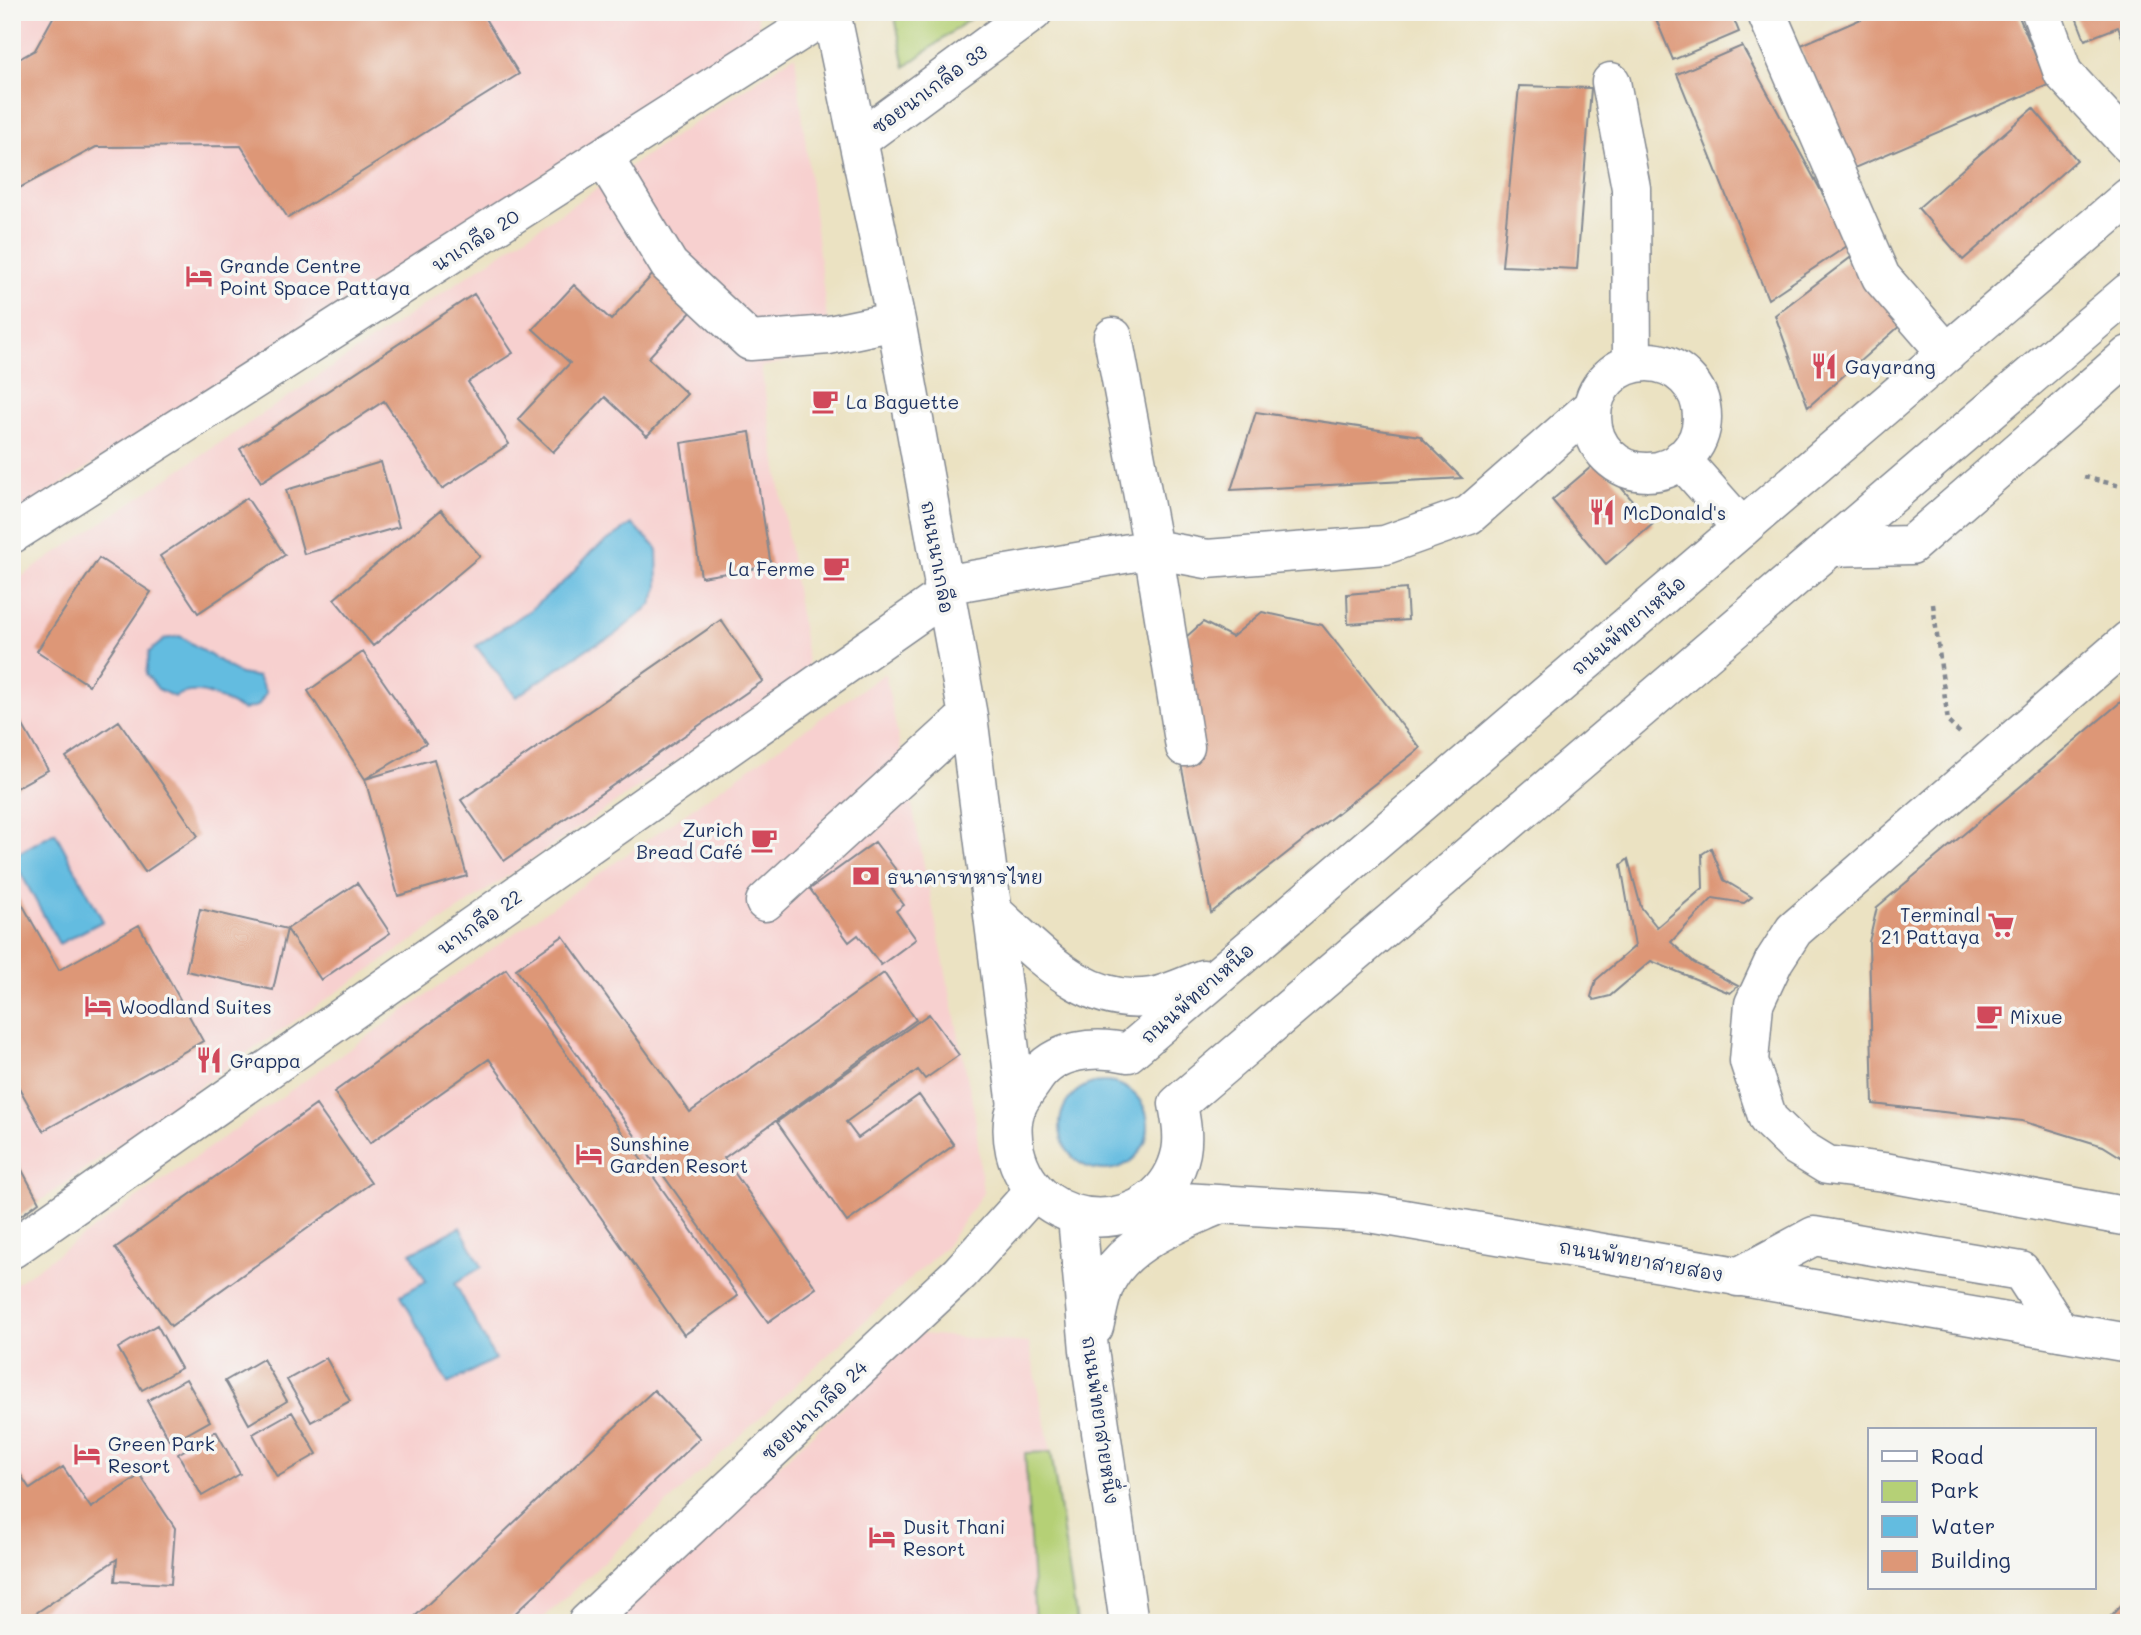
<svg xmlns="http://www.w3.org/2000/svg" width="2141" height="1635" font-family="Mali,'Playpen Sans Thai',sans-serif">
	<rect width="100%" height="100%" fill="#f6f6f2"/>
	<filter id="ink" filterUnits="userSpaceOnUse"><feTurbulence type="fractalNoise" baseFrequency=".0143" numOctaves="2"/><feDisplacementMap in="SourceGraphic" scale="14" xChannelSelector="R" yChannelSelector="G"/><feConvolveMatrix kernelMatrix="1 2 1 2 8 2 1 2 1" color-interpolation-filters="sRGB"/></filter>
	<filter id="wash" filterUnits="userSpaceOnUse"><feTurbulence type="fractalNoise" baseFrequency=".00686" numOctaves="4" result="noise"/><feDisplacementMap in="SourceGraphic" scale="28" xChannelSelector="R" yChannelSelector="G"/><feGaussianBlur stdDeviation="1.57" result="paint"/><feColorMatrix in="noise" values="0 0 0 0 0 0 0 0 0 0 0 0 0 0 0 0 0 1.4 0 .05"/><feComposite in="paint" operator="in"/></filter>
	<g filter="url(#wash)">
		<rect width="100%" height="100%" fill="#ebe2c2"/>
		<!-- built -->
		<path fill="#f7d0cf" d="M12,12H756L761,35L12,516Z
			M795,55L831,352L761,367L809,671L233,1063L39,1202L12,1151V583Z
			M885,673L975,1115L983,1193L946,1246L538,1623H12V1286Z
			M920,1334L1029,1343L1051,1452L1077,1623H609Z"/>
		<!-- green -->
		<path fill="#b5d076" stroke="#68806a" stroke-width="2" d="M894,12H979L905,67Z
			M1051,1452L1077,1623H1035L1025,1453Z"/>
		<!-- water -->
		<path fill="#63bce0" stroke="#3f769f" stroke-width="2" d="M632,524L657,548L658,588L651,605L612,637L590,647L516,697L476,646L530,610L569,577L592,551Z
			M180,636L240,674L258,677L266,693L258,706L243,710C217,698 201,684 174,697L158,689L146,674L149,652L165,639Z
			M55,832L103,921L59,944L12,857Z
			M1060 1126a44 44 0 1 1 88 0a44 44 0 1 1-88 0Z
			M460,1227L482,1267L455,1283L495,1359L448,1384L401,1295L426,1281L411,1253Z"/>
		<g id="blocks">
			<!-- building -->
			<path fill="#dd9777" d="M56,12H481L519,74L288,218L241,146L96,147L12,192V63L35,50Z
				M1653,12H1731L1739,32L1673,60Z
				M1877,12H2017L2048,85L1852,169L1799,46Z
				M2074,12H2129V55L2118,27L2085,40Z
				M1742,46L1850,244L1768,299L1677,74Z
				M1519,86L1591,88L1577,269L1502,266Z
				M2033,108L2077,160L1963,260L1918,208Z
				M1850,258L1902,324L1808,407L1775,315Z
				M655,272L694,309L648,358L687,394L647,436L605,397L553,452L518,419L570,363L533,329L574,285L611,320Z
				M474,294L513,353L468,382L509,444L442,489L384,401L261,482L240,449Z
				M1256,412L1420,436L1462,478L1231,490Z
				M750,432L771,566L701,577L681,443Z
				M1598,461L1653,524L1606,564L1552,500Z
				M381,462L399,527L304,554L286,490Z
				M247,498L285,555L198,613L160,556Z
				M441,510L480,556L373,646L334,599Z
				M99,558L151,592L89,685L37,651Z
				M1406,589L1408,620L1348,624L1347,594Z
				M1262,612L1322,625L1420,748L1211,913L1160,660L1203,622L1232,637Z
				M721,620L763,681L504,861L461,800Z
				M363,652L426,743L365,779L308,691Z
				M2129,695V1162L2103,1146L2022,1121L1873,1104L1869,942L1877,907Z
				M12,706L48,770L12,790Z
				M119,721L198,836L145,872L66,757Z
				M434,759L467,876L398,896L365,779Z
				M875,842L899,874L887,882L904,905L896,911L916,939L881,965L858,935L849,942L810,889Z
				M1711,848L1724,880L1752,897L1744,903L1713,898L1671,942L1694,963L1738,986L1730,993L1651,961L1610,996L1594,1000L1591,997L1596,980L1635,946L1621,865L1628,859L1641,907L1657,927L1703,888L1702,854Z
				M357,883L390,933L321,980L287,929L273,990L186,971L200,909L287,929Z
				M12,886L59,970L139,925L203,1041L43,1131L12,1075Z
				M563,936L690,1112L884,973L916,1020L724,1158L816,1288L768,1322L516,969Z
				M506,969L738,1296L684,1335L489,1059L370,1143L334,1092Z
				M929,1014L959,1055L925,1079L918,1070L846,1122L858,1138L919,1095L954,1145L847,1222L777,1122Z
				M316,1105L371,1183L171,1326L115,1248Z
				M12,1151L39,1202L12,1222Z
				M157,1325L181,1368L142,1390L118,1348Z
				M326,1358L350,1401L311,1422L287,1380Z
				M263,1359L287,1401L249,1424L225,1381Z
				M186,1379L210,1421L171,1443L147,1401Z
				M654,1390L700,1438L505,1623H408Z
				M292,1412L317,1454L277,1477L253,1434Z
				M216,1431L240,1474L202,1496L178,1454Z
				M12,1462L30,1489L63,1467L91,1508L140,1475L175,1528L171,1584L115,1581L117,1559L21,1623H14Z
				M2129,1597V1623H2104Z"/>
		</g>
	</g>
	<g filter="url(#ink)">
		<use href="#blocks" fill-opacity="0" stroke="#838890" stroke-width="2"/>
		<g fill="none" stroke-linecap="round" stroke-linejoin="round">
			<!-- minor casing -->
			<g stroke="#838890" stroke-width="41">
				<path id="minor" d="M831,12L896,321L968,716L1017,1106
					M1766,12L1881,277L1947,353
					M2041,12L2063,73L2129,144
					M1611,82L1631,188L1632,363
					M859,140L1033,12
					M604,158L669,265L750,341L829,335L896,321
					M1113,337L1153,549L1185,747
					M1592 417a55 55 0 1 1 110 0a55 55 0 1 1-110 0Z
					M1681,459L1742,528
					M12,534L830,12
					M1829,547L1911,545L2129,355
					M943,585L1153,549L1207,559L1385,545L1469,515L1593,406
					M2129,640L1794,930L1774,961L1754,1004L1749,1061L1768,1119L1796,1146L1827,1165L1884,1172L2129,1217
					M765,902L968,716
					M12,1249L945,595
					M1738,1277L1814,1236L2021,1271L2060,1331
					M587,1623L960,1273L1034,1191"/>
			</g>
			<!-- major casing -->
			<g stroke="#838890" stroke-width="41">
				<path id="major" d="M2129,197L1128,1053C1097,1046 1055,1048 1035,1078C1030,1086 1022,1095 1018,1104C1011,1118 1012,1137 1015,1151C1037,1241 1163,1238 1181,1152C1184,1136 1181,1121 1178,1104L2129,292
					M995,914C1039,953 1086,1008 1152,997C1169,994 1187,985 1203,979
					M1151,1200L1369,1213L2129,1343
					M1077,1217L1089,1350L1129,1623
					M1094,1327C1097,1315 1099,1302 1103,1290C1117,1246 1176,1224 1214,1207"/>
			</g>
			<!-- path -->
			<path stroke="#838890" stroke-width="4.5" stroke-dasharray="5 5" stroke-linecap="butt" d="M2084,477L2129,488
				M1933,604L1948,722L1961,734"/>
			<!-- minor -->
			<use href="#minor" stroke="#fff" stroke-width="38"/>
			<!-- major -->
			<use href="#major" stroke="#fff" stroke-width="38"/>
		</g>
	</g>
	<!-- icons -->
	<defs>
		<g id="hotel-bare" transform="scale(2.1)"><path d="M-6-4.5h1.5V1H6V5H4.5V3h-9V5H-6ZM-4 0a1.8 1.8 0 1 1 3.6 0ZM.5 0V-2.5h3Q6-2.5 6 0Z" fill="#d1495b" stroke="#f6f6f2" stroke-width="2.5" paint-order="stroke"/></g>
		<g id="restaurant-bare" transform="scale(2.1)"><path d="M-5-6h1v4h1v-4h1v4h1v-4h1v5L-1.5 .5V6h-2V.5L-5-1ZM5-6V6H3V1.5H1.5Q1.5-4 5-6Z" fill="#d1495b" stroke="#f6f6f2" stroke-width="2.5" paint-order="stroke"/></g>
		<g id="cafe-bare" transform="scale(2.1)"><path d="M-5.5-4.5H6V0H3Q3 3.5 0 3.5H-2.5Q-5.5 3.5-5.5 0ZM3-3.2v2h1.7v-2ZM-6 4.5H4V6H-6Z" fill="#d1495b" stroke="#f6f6f2" stroke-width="2.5" paint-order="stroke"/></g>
		<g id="bank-bare" transform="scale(2.1)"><path d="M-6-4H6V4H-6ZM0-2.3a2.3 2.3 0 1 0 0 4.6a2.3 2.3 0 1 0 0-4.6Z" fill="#d1495b" stroke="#f6f6f2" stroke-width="2.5" paint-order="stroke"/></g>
		<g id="supermarket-bare" transform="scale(2.1)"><path d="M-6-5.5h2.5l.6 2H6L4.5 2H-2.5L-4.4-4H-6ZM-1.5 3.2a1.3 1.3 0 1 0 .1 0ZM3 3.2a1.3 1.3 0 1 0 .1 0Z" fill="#d1495b" stroke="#f6f6f2" stroke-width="2.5" paint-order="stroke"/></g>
	</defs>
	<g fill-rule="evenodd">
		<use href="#hotel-bare" x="199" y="276"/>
		<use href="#restaurant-bare" x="1824" y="366"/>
		<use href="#cafe-bare" x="825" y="401"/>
		<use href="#restaurant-bare" x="1602" y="512"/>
		<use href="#cafe-bare" x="836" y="568"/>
		<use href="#cafe-bare" x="764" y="840"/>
		<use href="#bank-bare" x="866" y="876"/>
		<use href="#supermarket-bare" x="2001" y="925"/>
		<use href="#hotel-bare" x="98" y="1006"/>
		<use href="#cafe-bare" x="1989" y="1016"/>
		<use href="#restaurant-bare" x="209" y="1060"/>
		<use href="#hotel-bare" x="589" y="1154"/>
		<use href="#hotel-bare" x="87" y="1454"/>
		<use href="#hotel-bare" x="882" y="1537"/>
	</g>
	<g text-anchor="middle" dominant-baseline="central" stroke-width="7" stroke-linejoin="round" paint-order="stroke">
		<!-- street labels -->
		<g font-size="19" fill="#1b2f5e" stroke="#f6f6f2">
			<text transform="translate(929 89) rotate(-36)">ซอยนาเกลือ 33</text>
			<text transform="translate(475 240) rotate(-32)">นาเกลือ 20</text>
			<text transform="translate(938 557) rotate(80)">ถนนนาเกลือ</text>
			<text transform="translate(1628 625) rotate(-40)">ถนนพัทยาเหนือ</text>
			<text transform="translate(479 922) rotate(-35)">นาเกลือ 22</text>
			<text transform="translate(1197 993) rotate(-41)">ถนนพัทยาเหนือ</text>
			<text transform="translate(1641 1260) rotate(10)">ถนนพัทยาสายสอง</text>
			<text transform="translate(814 1410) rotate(-43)">ซอยนาเกลือ 24</text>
			<text transform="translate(1101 1420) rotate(82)">ถนนพัทยาสายหนึ่ง</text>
		</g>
		<!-- poi labels -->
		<g font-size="19" fill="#1b2f5e" stroke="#f6f6f2" text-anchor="start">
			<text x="220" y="265">Grande Centre<tspan x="220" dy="22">Point Space Pattaya</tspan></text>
			<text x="1845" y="366">Gayarang</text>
			<text x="846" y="401">La Baguette</text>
			<text x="1623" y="512">McDonald's</text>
			<text x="815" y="568" text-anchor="end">La Ferme</text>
			<text x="743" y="829" text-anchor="end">Zurich<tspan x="743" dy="22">Bread Café</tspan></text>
			<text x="887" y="876">ธนาคารทหารไทย</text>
			<text x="1980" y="914" text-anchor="end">Terminal<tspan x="1980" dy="22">21 Pattaya</tspan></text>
			<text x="119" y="1006">Woodland Suites</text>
			<text x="2010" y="1016">Mixue</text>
			<text x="230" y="1060">Grappa</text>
			<text x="610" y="1143">Sunshine<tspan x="610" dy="22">Garden Resort</tspan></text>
			<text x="108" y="1443">Green Park<tspan x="108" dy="22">Resort</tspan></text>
			<text x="903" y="1526">Dusit Thani<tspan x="903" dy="22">Resort</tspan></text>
		</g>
	</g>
	<!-- margin -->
	<rect width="2141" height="1635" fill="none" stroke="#f6f6f2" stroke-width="42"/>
	<!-- legend -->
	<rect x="1868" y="1428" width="228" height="161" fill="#f6f6f2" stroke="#9ea6b7" stroke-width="2"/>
	<rect x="1882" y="1451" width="35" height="10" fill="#ffffff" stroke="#9ea6b7" stroke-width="2"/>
	<text x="1931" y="1464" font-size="21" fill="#1b2f5e">Road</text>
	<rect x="1882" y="1481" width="35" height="21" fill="#b5d076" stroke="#9ea6b7" stroke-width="2"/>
	<text x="1931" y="1498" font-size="21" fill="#1b2f5e">Park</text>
	<rect x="1882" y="1516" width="35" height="21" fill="#63bce0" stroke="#9ea6b7" stroke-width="2"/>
	<text x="1931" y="1534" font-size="21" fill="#1b2f5e">Water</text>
	<rect x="1882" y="1551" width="35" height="21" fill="#dd9777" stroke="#9ea6b7" stroke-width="2"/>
	<text x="1931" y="1568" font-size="21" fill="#1b2f5e">Building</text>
</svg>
